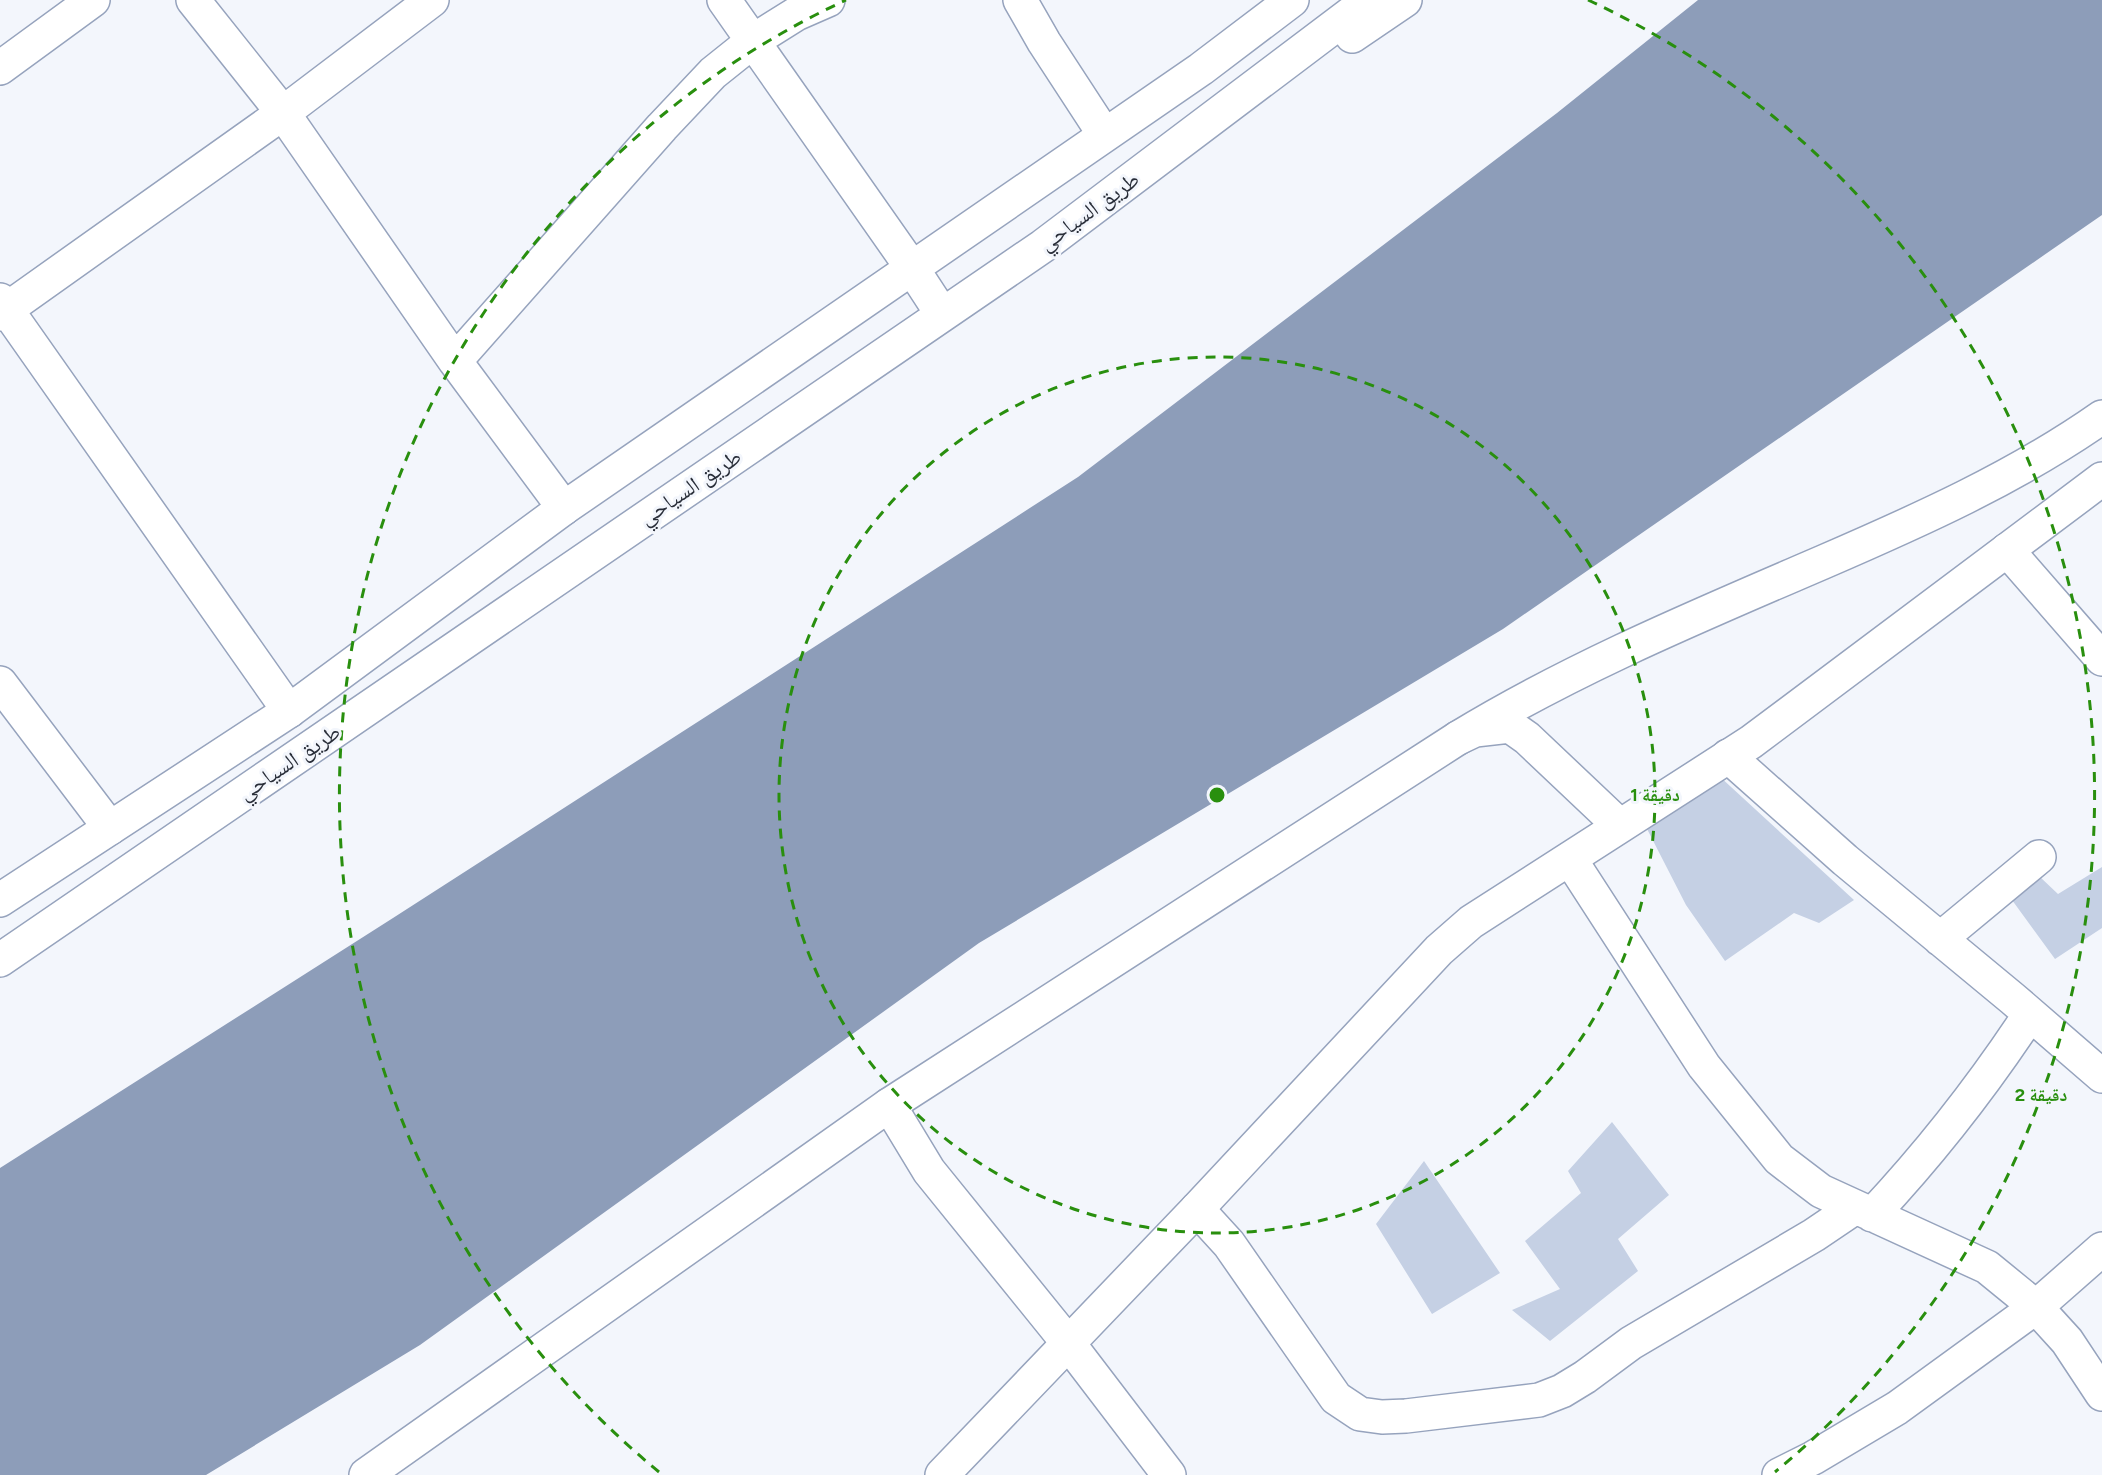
<svg xmlns="http://www.w3.org/2000/svg" width="2102" height="1475" font-family="Figtree,'Noto Naskh Arabic',sans-serif">
	<rect width="100%" height="100%" fill="#f3f6fc"/>
	<!-- green -->
	<path fill="#c5d0e4" d="M1718,775L1854,900L1819,923L1794,913L1725,961L1686,905L1645,825Z
		M2102,867V928L2055,959L2012,900L2039,876L2058,894Z
		M1612,1122L1669,1195L1618,1239L1638,1271L1550,1341L1512,1310L1560,1289L1525,1241L1581,1193L1568,1171Z
		M1424,1161L1500,1273L1432,1314L1376,1224Z"/>
	<!-- water -->
	<path fill="#8d9db9" d="M1698,0H2102V215L1503,629L979,943L420,1345L206,1475H0V1168L393,918L1078,477L1557,113Z"/>
	<g fill="none" stroke-linecap="round" stroke-linejoin="round">
		<!-- minor casing -->
		<g stroke="#96a3bd" stroke-width="36">
			<path id="minor" d="M193,0L283,113L455,361L564,508
				M724,0L912,268
				M1020,0L1044,42L1104,134
				M0,68L93,0
				M0,300L289,711
				M0,314L283,113L432,0
				M455,361L662,127L713,73L753,41L796,14L828,0
				M2007,550L2102,659
				M0,683L110,828
				M1728,756L1845,860L2013,999L2102,1076
				M1570,859L1704,1066L1779,1159L1821,1191L1987,1267L2036,1307L2067,1341L2102,1394
				M1940,939L2039,857
				M889,1105L929,1171L1069,1344L1169,1475
				M1197,1209L1229,1244L1336,1398L1360,1414L1382,1417L1406,1416L1539,1400L1562,1391L1585,1377L1631,1343L1814,1235L1854,1208
				M1872,1215C1932,1151 1982,1087 2030,1014
				M1779,1475L1813,1458L1897,1408L2036,1307L2102,1249"/>
		</g>
		<!-- tertiary casing -->
		<g stroke="#96a3bd" stroke-width="36">
			<path id="tertiary" d="M366,1475L889,1105L1458,738L1475,730L1510,726L1527,738L1620,826
				M942,1475L1197,1209L1439,950L1471,922L1751,742L2102,479"/>
		</g>
		<!-- primary casing -->
		<g stroke="#96a3bd" stroke-width="36">
			<path id="primary" d="M1352,36L1405,0
				M912,268L942,314
				M1458,738C1573,668 1698,616 1821,563C1918,521 2015,478 2102,417
				M0,900L289,711L564,508L1201,69L1292,0
				M0,960L1043,246L1369,0"/>
		</g>
		<!-- minor -->
		<use href="#minor" stroke="#fff" stroke-width="33"/>
		<!-- tertiary -->
		<use href="#tertiary" stroke="#fff" stroke-width="33"/>
		<!-- primary -->
		<use href="#primary" stroke="#fff" stroke-width="33"/>
	</g>
	<!-- distance rings -->
	<g fill="none" stroke="#298f0e" stroke-width="3" stroke-dasharray="10 8">
		<circle cx="1217" cy="795" r="438"/>
		<path d="M659 1472A877 877 0 0 1 846 0M1588 0A877 877 0 0 1 1775 1472"/>
	</g>
	<g text-anchor="middle" dominant-baseline="central" stroke-width="6" stroke-linejoin="round" paint-order="stroke">
		<!-- street labels -->
		<g font-size="22" fill="#292e39" stroke="#f3f6fc">
			<text transform="translate(1089 211) rotate(-36)">طريق السياحي</text>
			<text transform="translate(690 487) rotate(-34)">طريق السياحي</text>
			<text transform="translate(289 762) rotate(-34)">طريق السياحي</text>
		</g>
	</g>
	<circle cx="1217" cy="795" r="9" fill="#298f0e" stroke="#f3f6fc" stroke-width="3"/>
	<g font-size="18" text-anchor="middle" font-weight="bold" fill="#298f0e" stroke="#f3f6fc" stroke-width="6" stroke-linejoin="round" paint-order="stroke">
		<text x="1655" y="801">1 دقيقة</text>
		<text x="2041" y="1101">2 دقيقة</text>
	</g>
</svg>
